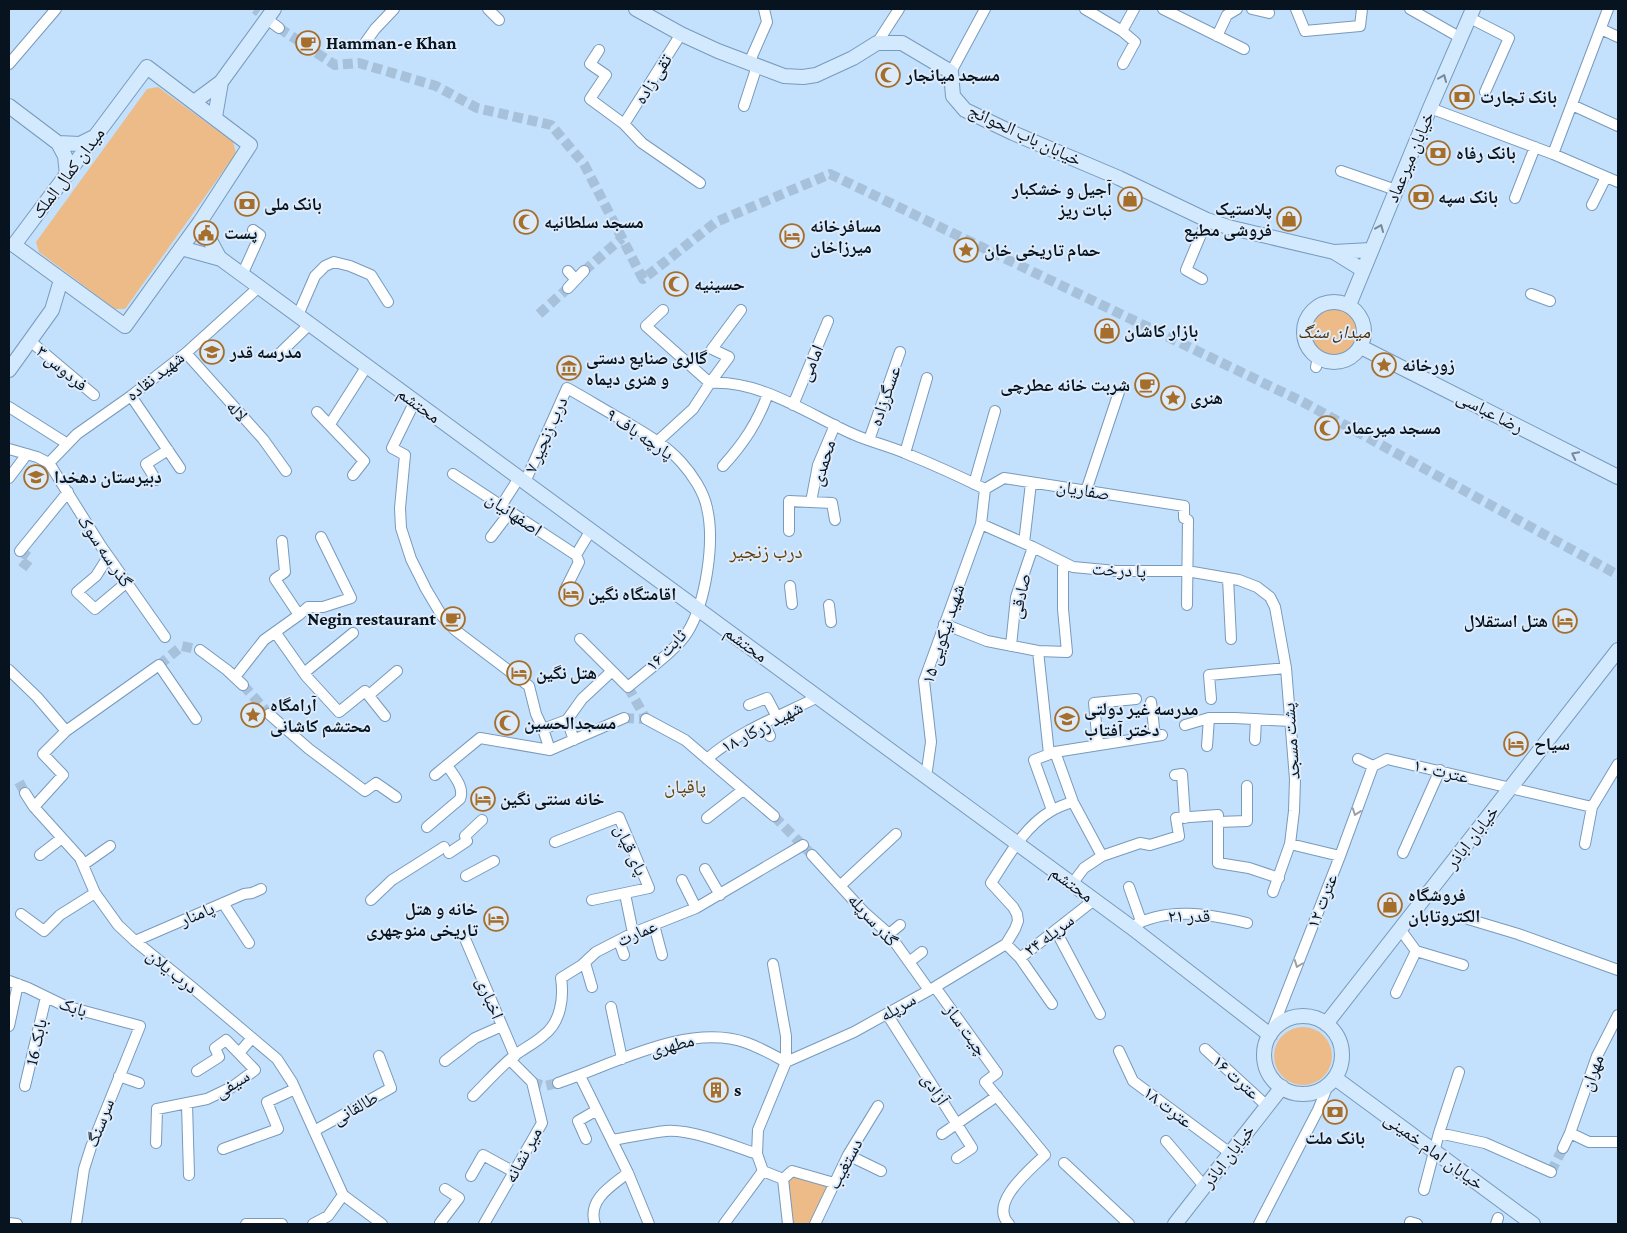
<svg xmlns="http://www.w3.org/2000/svg" width="1627" height="1233" font-family="'Crimson Pro','Noto Naskh Arabic',serif">
	<rect width="100%" height="100%" fill="#c3e0fc"/>
	<!-- green -->
	<path fill="#ecbb87" d="M158,87L233,142L236,153L125,309H115L39,252L36,242L147,89Z
		M1311 332a24 24 0 1 1 48 0a24 24 0 1 1-48 0Z
		M1274 1056a29 29 0 1 1 58 0a29 29 0 1 1-58 0Z
		M792,1171L834,1183L815,1224H788L783,1179Z"/>
	<g fill="none" stroke-linecap="round" stroke-linejoin="round">
		<!-- street-tunnel -->
		<path stroke="#a7c1db" stroke-width="10" stroke-dasharray="10 5" stroke-linecap="butt" d="M255,9L259,12
			M279,28L335,65L359,63L436,86L477,108L551,125L584,164L643,279L716,222L830,174L1303,402L1618,575
			M584,271L622,238
			M539,314L568,288
			M20,551L30,558L21,570
			M159,665L182,646L200,650
			M243,685L269,714
			M628,687L646,719
			M624,718L646,719
			M19,782L25,793
			M774,816L812,855
			M532,1082L545,1086L558,1083
			M1551,1172L1563,1148"/>
		<!-- street casing -->
		<g stroke="#789abc" stroke-width="12">
			<path id="street" d="M488,9L499,20
				M1085,9L1122,31L1135,42L1123,64
				M1163,9L1244,49
				M1252,9L1269,13
				M1296,9L1305,31L1360,26L1362,9
				M1410,9L1461,38
				M1470,18L1509,38L1485,92
				M267,19L279,28
				M1601,29L1618,37
				M1122,31L1134,9
				M1217,36L1227,15L1237,9
				M365,43L375,29L394,9
				M877,43L899,9
				M599,50L590,64L606,75L590,99L624,124L642,143L700,183
				M749,63L767,22L764,9
				M9,64L56,9
				M951,72L985,9
				M1572,105L1618,126
				M744,106L757,66
				M1430,108L1553,154L1618,182
				M624,124L681,34
				M1553,154L1608,9
				M1341,171L1396,190
				M1515,198L1535,147
				M1592,205L1606,177
				M568,271L575,279
				M242,275L260,235L253,230
				M1202,279L1186,270L1207,220
				M568,288L584,271
				M1531,294L1550,301
				M663,310L646,326L710,383L729,357L712,349L741,310
				M298,315L315,276L325,266L334,262L350,266L371,275L388,302
				M30,341L94,395
				M186,353L263,439L286,471
				M278,355L310,324
				M1316,367L1318,357
				M131,396L180,468
				M415,401L392,448L405,455L400,508L401,528L411,559L426,589L442,616L455,630L529,686L536,714L543,729L550,750L624,718
				M793,405L828,321
				M9,407L66,443
				M317,412L364,461L353,475
				M330,424L367,366
				M869,440L900,352
				M658,441L693,409L710,383C762,380 809,415 855,435C871,442 889,446 905,453C932,464 959,476 985,489L981,524L924,681L931,742L926,777
				M9,449L37,457L49,463
				M905,453L927,378
				M49,463L77,434L131,396L186,353L259,287
				M49,463L101,546L165,637
				M723,466C744,443 757,423 768,394
				M453,474L576,555
				M9,478L27,454
				M156,480L146,464L168,450
				M525,482L567,388C587,399 606,411 626,422C646,434 666,445 681,462C692,474 704,492 707,508C715,542 706,603 687,633C676,650 644,673 628,687L580,639
				M974,484L995,411
				M985,489L1004,478L1184,506V518L1188,520L1187,605
				M1086,491L1119,392
				M811,502L818,465L835,425
				M501,506L519,478
				M981,524L1033,547L1073,567L1116,571H1187L1239,580L1257,587L1270,597L1275,607L1286,668L1295,779L1294,811L1290,844L1273,892
				M789,531V501L832,503L835,520
				M491,537L510,512
				M1024,543L1031,483
				M20,551L68,492
				M108,557L96,576L77,592L95,609L126,583
				M1228,578L1231,639
				M790,586L792,604
				M565,590L579,562L576,555L591,530
				M829,605L831,622
				M299,615L308,607H323L351,598L321,537
				M944,624L987,641L1038,651L1067,652L1063,609V563
				M275,632L306,676L339,712L365,691L385,716
				M1011,646L1016,597L1033,547
				M200,650L227,670L243,685
				M1038,651L1049,754
				M9,670L37,697L66,731L43,754L63,775L34,807L80,858L95,893L118,925L135,941L193,988L277,1059L292,1082L343,1195L382,1224
				M304,673L353,633
				M235,677L264,640L299,615L275,579L285,572L282,541
				M369,695L397,671
				M1211,699L1209,675L1286,668
				M1151,702L1155,736
				M749,705L767,698L777,717
				M269,714L309,749L365,791L376,783L396,797
				M646,719L685,740L774,816
				M567,720L574,740
				M764,724L770,736
				M1185,725L1209,718H1235L1291,721
				M543,729L567,720L582,699L612,671
				M66,731L159,665L196,719
				M1255,740L1256,719
				M1098,744L1094,703L1136,699
				M1207,746L1209,718
				M1055,752L1073,802L1102,856
				M707,759C739,731 780,716 818,697
				M1358,759L1373,766
				M1373,766L1387,759L1592,807
				M435,775L480,738L550,750
				M1175,775L1182,774L1185,818
				M25,793L34,807
				M1052,810L1034,760L1055,752L1162,735
				M707,818L743,790
				M1218,822L1247,821V786
				M427,827L460,799C465,787 453,775 447,765
				M555,842L619,817L649,888L592,900
				M1290,844L1340,856
				M1585,844L1592,807L1618,764
				M449,853L467,841L465,836L482,820
				M1403,853L1440,770
				M40,855L62,838
				M812,855L864,912L889,934L929,990
				M83,865L110,846
				M705,869L720,895
				M466,876L494,861
				M682,880L696,908
				M1072,884L1084,868L1102,856L1140,843L1150,845L1179,836L1176,818L1218,815V863L1249,868L1279,878
				M841,885L896,834
				M1129,887L1141,921
				M625,894L633,933
				M371,900L392,880L444,847
				M223,903L249,943
				M21,914L44,931L60,915L95,893
				M1468,919L1518,934L1618,970
				M654,925L662,955
				M1131,927C1167,906 1209,914 1247,923
				M1400,929L1416,951L1463,965
				M1056,931L1100,1014
				M889,934L900,925
				M135,941L244,894L252,893L261,889
				M466,941L515,1056
				M619,941L624,955
				M1006,944L1020,958L1094,900
				M1020,958L1052,1004
				M909,962L922,952
				M585,963L592,987
				M9,981L28,988L65,1006L140,1026L91,1147L84,1169L76,1224
				M935,987L997,1073L985,1082L1045,1155C1031,1169 988,1203 1009,1224
				M1396,993L1416,951
				M611,1007L622,1059
				M887,1014L972,1148L957,1158
				M9,1026L18,984
				M1270,1035L1340,856L1373,766
				M1205,1049L1267,1106
				M1119,1051L1133,1081L1230,1153
				M239,1053L252,1038
				M445,1061L475,1038L502,1026
				M786,1062L854,1032L935,987L1006,944L1015,929L1018,921L1017,914L1013,907L991,883C1008,857 1024,827 1051,811C1058,807 1066,804 1073,802
				M119,1076L139,1083
				M580,1076L628,1173L649,1224
				M558,1083C614,1064 689,1022 747,1043C761,1048 773,1055 786,1062
				M25,1086L46,997
				M473,1096C487,1082 500,1067 515,1055C525,1048 535,1043 544,1035C561,1022 564,997 561,978L582,965L596,952L633,933L696,908L803,845
				M187,1104L189,1175
				M314,1131L391,1088L379,1056
				M1439,1133L1485,1143L1551,1172
				M1570,1133L1589,1142H1618
				M942,1134L997,1096
				M586,1139L578,1121L597,1110
				M612,1140C630,1137 649,1133 666,1131C691,1129 734,1146 757,1154
				M1166,1141L1204,1186
				M156,1143L157,1109L207,1099L232,1087L255,1070L226,1040L215,1048L219,1057L197,1071
				M1563,1148L1570,1133L1597,1056L1618,1015
				M223,1149L278,1129L267,1102L295,1089
				M848,1155L881,1171
				M1064,1163L1129,1224
				M763,1171L757,1154L758,1130L786,1062V1036L773,964
				M763,1171L783,1179L788,1224
				M471,1176L483,1155L514,1172
				M783,1179L792,1171L834,1183
				M1424,1190L1439,1133L1459,1072
				M1410,1222L1417,1224
				M9,1223L17,1224
				M246,1224H282
				M313,1224L328,1216L343,1195
				M442,1224L440,1223L459,1198L445,1189
				M484,1224L542,1123L532,1082L510,1060
				M595,1224C587,1200 611,1186 628,1173
				M724,1224L763,1171
				M815,1224L848,1155L878,1106
				M1259,1224L1318,1110L1328,1085
				M1496,1224L1498,1218"/>
		</g>
		<!-- secondary casing -->
		<g stroke="#789abc" stroke-width="16">
			<path id="secondary" d="M636,9L681,34L718,51L784,76L803,77L816,75L853,58L877,43H902L951,72L953,96L965,110L1013,133L1119,178L1207,220L1228,227L1334,252L1371,250
				M147,67L250,145L200,222L125,326L14,245Z
				M194,102L221,82L274,9
				M9,106L58,143L80,144L94,137
				M215,117L221,82
				M58,143L65,156L67,175
				M200,222L219,257
				M181,248L221,259L1131,927L1270,1035
				M1334,252L1363,270
				M1304 332a30 30 0 1 1 60 0a30 30 0 1 1-60 0Z
				M1349,305L1430,108L1473,9
				M1361,347L1618,477
				M9,370L52,310L61,280
				M1264 1055a39 39 0 1 1 78 0a39 39 0 1 1-78 0Z
				M1326,1024L1618,650
				M1335,1078L1533,1224
				M1175,1224L1282,1087"/>
		</g>
		<!-- street -->
		<use href="#street" stroke="#fff" stroke-width="10"/>
		<!-- secondary -->
		<use href="#secondary" stroke="#d2e9fe" stroke-width="14"/>
	</g>
	<!-- one-way arrows -->
	<defs><path id="oneway-chevron" d="M-2-3.5L2.5 0L-2 3.5" fill="none" stroke-width="1.6" stroke-linecap="round" stroke-linejoin="round" transform="scale(1.25)"/></defs>
	<g stroke="#77899a">
		<use href="#oneway-chevron" transform="translate(1443 78) rotate(-67)"/>
		<use href="#oneway-chevron" transform="translate(1380 228) rotate(-67)"/>
		<use href="#oneway-chevron" transform="translate(1575 455) rotate(-153)"/>
	</g>
	<g stroke="#9ca1a6">
		<use href="#oneway-chevron" transform="translate(1356 812) rotate(110)"/>
		<use href="#oneway-chevron" transform="translate(1298 964) rotate(111)"/>
	</g>
	<!-- icons -->
	<defs>
		<g id="cafe-ring" transform="scale(1.25)"><circle r="9.5" fill="#ddebfa" stroke="#a56e2a" stroke-width="1.5"/><path d="M-5.5-4.5H6V0H3Q3 3.5 0 3.5H-2.5Q-5.5 3.5-5.5 0ZM3-3.2v2h1.7v-2ZM-6 4.5H4V6H-6Z" fill="#a56e2a"/></g>
		<g id="mosque-ring" transform="scale(1.25)"><circle r="9.5" fill="#ddebfa" stroke="#a56e2a" stroke-width="1.5"/><path d="M3.5-4.9A6 6 0 1 0 3.5 4.9A5 5 0 1 1 3.5-4.9Z" fill="#a56e2a"/></g>
		<g id="bank-ring" transform="scale(1.25)"><circle r="9.5" fill="#ddebfa" stroke="#a56e2a" stroke-width="1.5"/><path d="M-6-4H6V4H-6ZM0-2.3a2.3 2.3 0 1 0 0 4.6a2.3 2.3 0 1 0 0-4.6Z" fill="#a56e2a"/></g>
		<g id="shop-ring" transform="scale(1.25)"><circle r="9.5" fill="#ddebfa" stroke="#a56e2a" stroke-width="1.5"/><path d="M-5-2.5h2.3a2.7 3.5 0 0 1 5.4 0H5L5.5 6h-11ZM-1.5-2.5h3a1.5 2.3 0 0 0-3 0Z" fill="#a56e2a"/></g>
		<g id="civic-ring" transform="scale(1.25)"><circle r="9.5" fill="#ddebfa" stroke="#a56e2a" stroke-width="1.5"/><path d="M-.6-6.5H3V-4.5H.6V-3L4-1V1h2V6H-6V1h2V-1L-.6-3ZM-1.2 2.5V6h2.4V2.5Z" fill="#a56e2a"/></g>
		<g id="hotel-ring" transform="scale(1.25)"><circle r="9.5" fill="#ddebfa" stroke="#a56e2a" stroke-width="1.5"/><path d="M-6-4.5h1.5V1H6V5H4.5V3h-9V5H-6ZM-4 0a1.8 1.8 0 1 1 3.6 0ZM.5 0V-2.5h3Q6-2.5 6 0Z" fill="#a56e2a"/></g>
		<g id="sight-ring" transform="scale(1.25)"><circle r="9.5" fill="#ddebfa" stroke="#a56e2a" stroke-width="1.5"/><path d="M0-6L1.8-2.2L6-1.7L2.9 1.2L3.7 5.4L0 3.3L-3.7 5.4L-2.9 1.2L-6-1.7L-1.8-2.2Z" fill="#a56e2a"/></g>
		<g id="school-ring" transform="scale(1.25)"><circle r="9.5" fill="#ddebfa" stroke="#a56e2a" stroke-width="1.5"/><path d="M0-5L7-2L0 1L-7-2ZM-4 1L0 2.5L4 1V4Q0 6-4 4Z" fill="#a56e2a"/></g>
		<g id="museum-ring" transform="scale(1.25)"><circle r="9.5" fill="#ddebfa" stroke="#a56e2a" stroke-width="1.5"/><path d="M0-6L6-3V-2H-6V-3ZM-5-1h2V3h-2ZM-1-1h2V3h-2ZM3-1h2V3H3ZM-6 4H6V6H-6Z" fill="#a56e2a"/></g>
		<g id="building-ring" transform="scale(1.25)"><circle r="9.5" fill="#ddebfa" stroke="#a56e2a" stroke-width="1.5"/><path d="M-4-6H4V6H1V3H-1V6H-4ZM-2.5-4.3h1.7v1.8h-1.7ZM.8-4.3h1.7v1.8H.8ZM-2.5-1h1.7V.8h-1.7ZM.8-1h1.7V.8H.8Z" fill="#a56e2a"/></g>
	</defs>
	<g fill-rule="evenodd">
		<use href="#cafe-ring" x="308" y="43"/>
		<use href="#mosque-ring" x="888" y="75"/>
		<use href="#bank-ring" x="1462" y="97"/>
		<use href="#bank-ring" x="1438" y="153"/>
		<use href="#bank-ring" x="1421" y="197"/>
		<use href="#shop-ring" x="1130" y="199"/>
		<use href="#bank-ring" x="247" y="204"/>
		<use href="#shop-ring" x="1289" y="219"/>
		<use href="#mosque-ring" x="526" y="222"/>
		<use href="#civic-ring" x="206" y="233"/>
		<use href="#hotel-ring" x="792" y="236"/>
		<use href="#sight-ring" x="966" y="250"/>
		<use href="#mosque-ring" x="676" y="284"/>
		<use href="#shop-ring" x="1107" y="331"/>
		<use href="#school-ring" x="212" y="352"/>
		<use href="#sight-ring" x="1384" y="365"/>
		<use href="#museum-ring" x="569" y="368"/>
		<use href="#cafe-ring" x="1147" y="385"/>
		<use href="#sight-ring" x="1173" y="398"/>
		<use href="#mosque-ring" x="1327" y="428"/>
		<use href="#school-ring" x="36" y="477"/>
		<use href="#hotel-ring" x="571" y="594"/>
		<use href="#cafe-ring" x="453" y="619"/>
		<use href="#hotel-ring" x="1565" y="621"/>
		<use href="#hotel-ring" x="519" y="673"/>
		<use href="#sight-ring" x="253" y="715"/>
		<use href="#school-ring" x="1067" y="719"/>
		<use href="#mosque-ring" x="507" y="723"/>
		<use href="#hotel-ring" x="1516" y="744"/>
		<use href="#hotel-ring" x="483" y="799"/>
		<use href="#shop-ring" x="1390" y="905"/>
		<use href="#hotel-ring" x="496" y="919"/>
		<use href="#building-ring" x="716" y="1090"/>
		<use href="#bank-ring" x="1335" y="1112"/>
	</g>
	<g text-anchor="middle" dominant-baseline="central" stroke-width="4" stroke-linejoin="round" paint-order="stroke">
		<!-- poi labels -->
		<g font-size="18" font-weight="bold" fill="#071420" stroke="#ddebfa" text-anchor="start">
			<text x="326" y="43">Hamman-e Khan</text>
			<text x="906" y="75">مسجد میانجار</text>
			<text x="1480" y="97">بانک تجارت</text>
			<text x="1456" y="153">بانک رفاه</text>
			<text x="1112" y="189" text-anchor="end">آجیل و خشکبار<tspan x="1112" dy="21">نبات ریز</tspan></text>
			<text x="1438" y="197">بانک سپه</text>
			<text x="264" y="204">بانک ملی</text>
			<text x="1272" y="209" text-anchor="end">پلاستیک<tspan x="1272" dy="21">فروشی مطیع</tspan></text>
			<text x="544" y="222">مسجد سلطانیه</text>
			<text x="810" y="226">مسافرخانه<tspan x="810" dy="21">میرزاخان</tspan></text>
			<text x="224" y="233">پست</text>
			<text x="984" y="250">حمام تاریخی خان</text>
			<text x="694" y="284">حسینیه</text>
			<text x="1124" y="331">بازار کاشان</text>
			<text x="230" y="352">مدرسه قدر</text>
			<text x="586" y="358">گالری صنایع دستی<tspan x="586" dy="21">و هنری دیماه</tspan></text>
			<text x="1402" y="365">زورخانه</text>
			<text x="1130" y="385" text-anchor="end">شربت خانه عطرچی</text>
			<text x="1190" y="398">هنری</text>
			<text x="1344" y="428">مسجد میرعماد</text>
			<text x="54" y="477">دبیرستان دهخدا</text>
			<text x="588" y="594">اقامتگاه نگین</text>
			<text x="436" y="619" text-anchor="end">Negin restaurant</text>
			<text x="1548" y="621" text-anchor="end">هتل استقلال</text>
			<text x="536" y="673">هتل نگین</text>
			<text x="270" y="705">آرامگاه<tspan x="270" dy="21">محتشم کاشانی</tspan></text>
			<text x="1084" y="709">مدرسه غیر دولتی<tspan x="1084" dy="21">دختر آفتاب</tspan></text>
			<text x="524" y="723">مسجدالحسین</text>
			<text x="1534" y="744">سیاح</text>
			<text x="500" y="799">خانه سنتی نگین</text>
			<text x="1408" y="895">فروشگاه<tspan x="1408" dy="21">الکتروتابان</tspan></text>
			<text x="478" y="909" text-anchor="end">خانه و هتل<tspan x="478" dy="21">تاریخی منوچهری</tspan></text>
			<text x="734" y="1090">s</text>
			<text x="1335" y="1138" text-anchor="middle">بانک ملت</text>
		</g>
		<!-- street labels -->
		<g font-size="18" fill="#071420" stroke="#ddebfa">
			<text transform="translate(653 79) rotate(-58)">تقی زاده</text>
			<text transform="translate(1025 135) rotate(25)">خیابان باب الحوائج</text>
			<text transform="translate(1410 157) rotate(-67)">خیابان میرعماد</text>
			<text transform="translate(68 173) rotate(-53)">میدان کمال الملک</text>
			<text transform="translate(811 363) rotate(-67)">امامی</text>
			<text transform="translate(62 368) rotate(40)">فردوس ۳</text>
			<text transform="translate(155 376) rotate(-38)">شهید نقاده</text>
			<text transform="translate(885 396) rotate(-71)">عسگرزاده</text>
			<text transform="translate(419 405) rotate(36)">محتشم</text>
			<text transform="translate(237 411) rotate(48)">لاله</text>
			<text transform="translate(1490 412) rotate(27)">رضا عباسی</text>
			<text transform="translate(640 434) rotate(34)">پارچه باف ۹</text>
			<text transform="translate(546 435) rotate(-66)">درب زنجیر ۷</text>
			<text transform="translate(823 463) rotate(-73)">محمدی</text>
			<text transform="translate(1083 490) rotate(9)">صفاریان</text>
			<text transform="translate(514 514) rotate(34)">اصفهانیان</text>
			<text transform="translate(105 551) rotate(56)">گذر سه سوک</text>
			<text transform="translate(1119 570) rotate(3)">پا درخت</text>
			<text transform="translate(1020 596) rotate(-77)">صادقی</text>
			<text transform="translate(943 634) rotate(-72)">شهید نیکویی ۱۵</text>
			<text transform="translate(746 644) rotate(36)">محتشم</text>
			<text transform="translate(666 650) rotate(-46)">ثابت ۱۶</text>
			<text transform="translate(762 727) rotate(-28)">شهید زرکار ۱۸</text>
			<text transform="translate(1291 741) rotate(-94)">پشت مسجد</text>
			<text transform="translate(1441 771) rotate(13)">عترت ۱۰</text>
			<text transform="translate(1472 837) rotate(-52)">خیابان اباذر</text>
			<text transform="translate(631 850) rotate(65)">پای قپان</text>
			<text transform="translate(1072 884) rotate(36)">محتشم</text>
			<text transform="translate(1322 901) rotate(-69)">عترت ۱۲</text>
			<text transform="translate(197 914) rotate(-23)">پامنار</text>
			<text x="1189" y="916">قدر ۲۱</text>
			<text transform="translate(873 920) rotate(48)">گذر سرپله</text>
			<text transform="translate(637 933) rotate(-24)">عمارت</text>
			<text transform="translate(1049 935) rotate(-37)">سرپله ۲۴</text>
			<text transform="translate(172 971) rotate(39)">درب یلان</text>
			<text transform="translate(490 998) rotate(67)">اخباری</text>
			<text transform="translate(73 1007) rotate(18)">بابک</text>
			<text transform="translate(898 1007) rotate(-30)">سرپله</text>
			<text transform="translate(966 1030) rotate(54)">چیت ساز</text>
			<text transform="translate(36 1042) rotate(-77)">بابک 16</text>
			<text transform="translate(672 1045) rotate(-14)">مطهری</text>
			<text transform="translate(1592 1073) rotate(-70)">مهران</text>
			<text transform="translate(1236 1077) rotate(42)">عترت ۱۶</text>
			<text transform="translate(232 1084) rotate(-32)">سیفی</text>
			<text transform="translate(935 1089) rotate(57)">آزادی</text>
			<text transform="translate(1168 1107) rotate(37)">عترت ۱۸</text>
			<text transform="translate(355 1108) rotate(-29)">طالقانی</text>
			<text transform="translate(100 1123) rotate(-69)">سرسنگ</text>
			<text transform="translate(1434 1151) rotate(36)">خیابان امام خمینی</text>
			<text transform="translate(523 1155) rotate(-62)">میر نشانه</text>
			<text transform="translate(1228 1156) rotate(-52)">خیابان اباذر</text>
			<text transform="translate(845 1164) rotate(-62)">دستغیب</text>
		</g>
		<!-- park labels -->
		<g font-size="18" font-style="italic" fill="#4b2e09" stroke="#ddebfa">
			<text x="1334" y="332">میدان سنگ</text>
		</g>
		<!-- neighbourhood labels -->
		<g font-size="19" fill="#603b08" stroke="#ddebfa">
			<text x="766" y="551">درب زنجیر</text>
			<text x="685" y="786">پاقپان</text>
		</g>
	</g>
	<!-- border -->
	<rect width="1627" height="1233" fill="none" stroke="#071420" stroke-width="20"/>
</svg>
